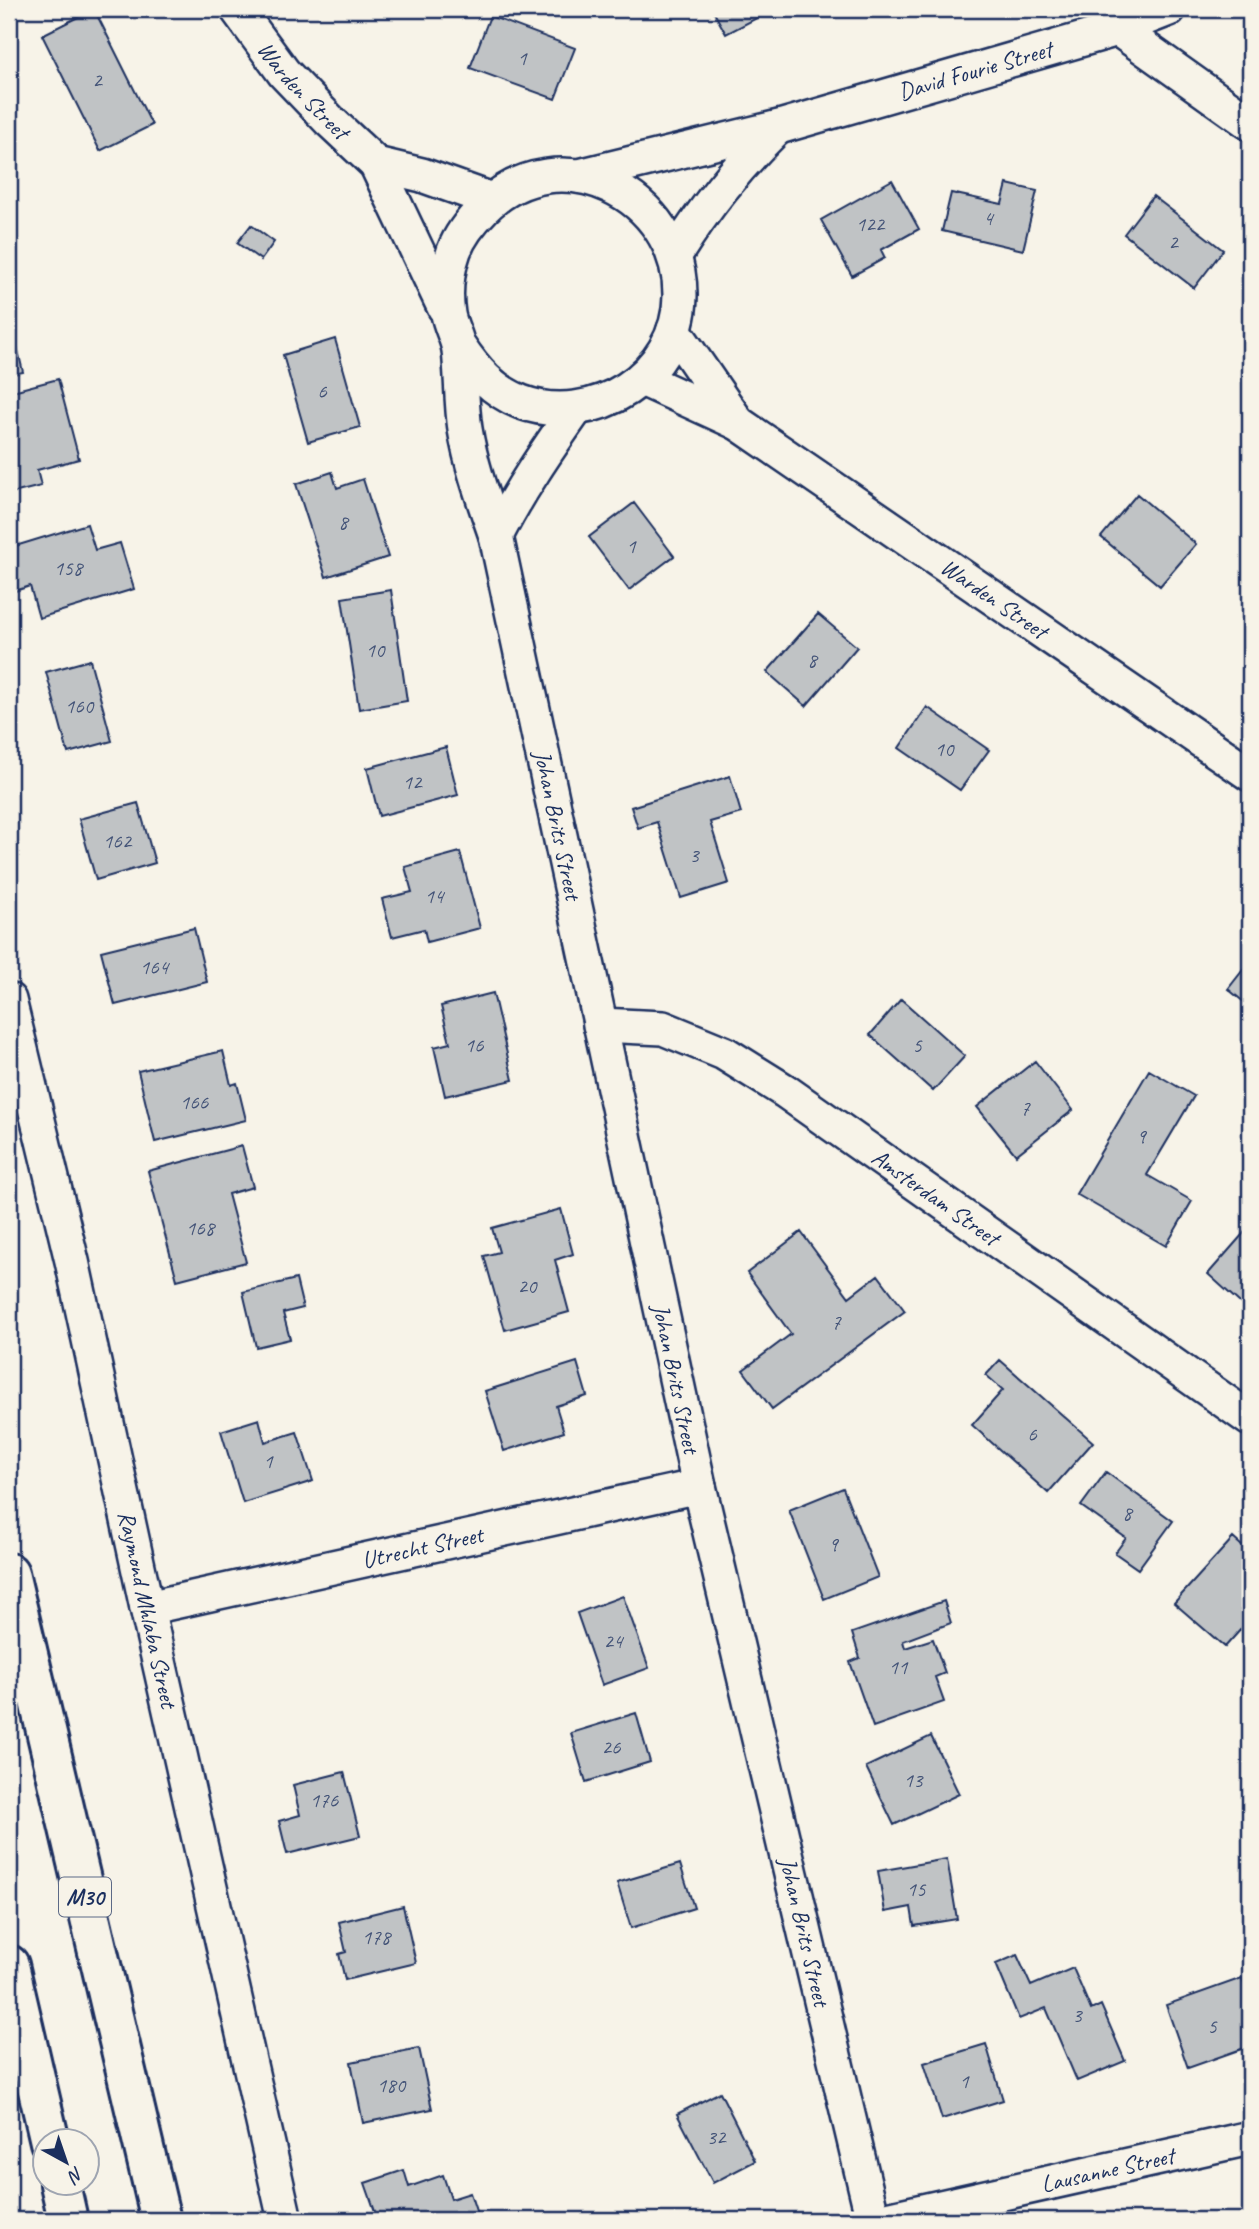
<svg xmlns="http://www.w3.org/2000/svg" width="1259" height="2229" font-family="Caveat,sans-serif">
	<rect width="100%" height="100%" fill="#f7f3e8"/>
	<filter id="ink" filterUnits="userSpaceOnUse"><feTurbulence type="fractalNoise" baseFrequency=".0143" numOctaves="2"/><feDisplacementMap in="SourceGraphic" scale="14" xChannelSelector="R" yChannelSelector="G"/><feConvolveMatrix kernelMatrix="1 2 1 2 8 2 1 2 1" color-interpolation-filters="sRGB"/></filter>
	<g filter="url(#ink)">
		<!-- building -->
		<path fill="#c0c3c5" stroke="#1b2f5e" stroke-width="2" d="M94,9L152,125L100,151L42,35Z
			M712,9H774L726,34Z
			M490,16L575,48L555,99L470,68Z
			M892,180L919,229L881,250L885,258L852,276L821,220Z
			M1007,184L1037,191L1023,250L942,231L951,193L1002,204Z
			M1153,196L1223,250L1194,288L1124,234Z
			M251,225L274,242L261,260L237,243Z
			M9,312L23,372L9,375Z
			M335,339L360,427L308,442L283,355Z
			M58,379L79,459L37,470L41,486L9,494V392Z
			M332,472L337,488L363,479L388,557L326,577L296,484Z
			M1137,494L1196,544L1160,586L1101,537Z
			M634,503L674,556L629,590L589,537Z
			M87,524L95,550L120,543L134,589L39,618L30,586L9,593V548Z
			M391,590L407,701L359,709L342,598Z
			M818,614L857,647L806,706L767,672Z
			M90,660L112,741L68,753L46,672Z
			M927,707L989,750L960,790L899,748Z
			M446,747L458,795L379,816L367,768Z
			M730,776L741,813L710,822L729,883L681,898L657,822L638,828L631,807Z
			M138,803L155,863L96,880L79,819Z
			M460,852L480,928L427,942L424,929L392,937L382,899L412,892L405,867Z
			M194,928L207,982L115,1005L101,951Z
			M1250,961V1007L1228,989Z
			M493,993L513,1080L445,1096L434,1047L450,1043L441,1006Z
			M901,999L965,1056L933,1091L870,1035Z
			M223,1051L231,1085L237,1083L246,1120L155,1142L138,1071Z
			M1035,1061L1073,1110L1016,1155L977,1107Z
			M1149,1070L1194,1096L1147,1175L1192,1201L1166,1246L1076,1194Z
			M242,1146L253,1187L228,1194L246,1262L177,1280L148,1171Z
			M561,1209L573,1254L555,1260L569,1312L505,1330L484,1256L499,1252L492,1228Z
			M1250,1226V1312L1208,1274Z
			M801,1232L849,1297L878,1275L905,1311L772,1409L743,1370L791,1334L747,1273Z
			M296,1279L303,1308L283,1313L290,1339L256,1347L243,1292Z
			M1000,1360L1093,1442L1048,1493L972,1425L1003,1390L986,1375Z
			M577,1362L587,1396L556,1406L564,1432L504,1451L485,1391Z
			M259,1419L265,1442L297,1432L313,1481L243,1503L221,1431Z
			M1106,1472L1173,1521L1138,1569L1115,1553L1126,1538L1081,1506Z
			M843,1488L878,1577L824,1599L789,1510Z
			M1233,1538L1250,1553V1600L1241,1610L1250,1619L1225,1647L1174,1603Z
			M623,1596L649,1668L602,1685L577,1613Z
			M944,1601L951,1623L903,1641L905,1648L933,1639L945,1673L935,1677L944,1702L873,1727L850,1662L860,1658L852,1633Z
			M636,1713L650,1762L586,1782L571,1733Z
			M931,1736L959,1794L894,1825L866,1767Z
			M344,1772L360,1836L287,1854L279,1821L300,1815L293,1785Z
			M947,1859L957,1919L914,1926L911,1907L885,1912L878,1871Z
			M680,1864L694,1908L631,1928L617,1883Z
			M403,1906L416,1963L345,1980L339,1954L346,1952L339,1922Z
			M1017,1955L1031,1986L1073,1968L1091,2010L1101,2005L1125,2061L1077,2081L1046,2008L1019,2019L996,1964Z
			M1242,1978L1250,2002V2046L1188,2068L1166,2005Z
			M986,2044L1003,2100L942,2119L924,2063Z
			M419,2048L432,2109L363,2123L351,2062Z
			M720,2092L755,2161L713,2183L677,2114Z
			M404,2170L409,2187L443,2175L451,2199L470,2193L479,2220H378L365,2183Z"/>
		<g fill="none" stroke-linecap="round" stroke-linejoin="round">
			<!-- minor casing -->
			<g stroke="#1b2f5e" stroke-width="38">
				<g id="minor">
					<path id="s1" d="M237,9L284,73L330,121L376,164L444,307"/>
					<path d="M1118,29L1250,123"/>
					<path d="M376,164L422,175L492,200"/>
					<path id="s2" d="M579,176L779,127L1118,29L1169,9"/>
					<path d="M675,255C706,206 735,169 777,128"/>
					<path d="M674,330L738,423"/>
					<path id="s3" d="M459,346C475,370 493,391 521,402C593,429 679,375 680,296C681,194 558,134 484,208C471,221 460,235 454,251C447,271 445,294 448,314C450,326 457,337 459,350C462,376 461,403 465,429C471,466 484,501 496,536L699,1486L873,2220"/>
					<path id="s4" d="M642,379L738,423L1250,774"/>
					<path d="M496,536C519,491 547,450 576,409"/>
					<path id="s5" d="M9,1000L72,1261L147,1608L285,2220"/>
					<path id="s6" d="M600,1025L663,1028L724,1053L785,1091L1250,1419"/>
					<path id="s7" d="M147,1608L699,1486"/>
					<path id="s8" d="M882,2220L1250,2138"/>
				</g>
			</g>
			<!-- primary casing -->
			<g stroke="#1b2f5e" stroke-width="44">
				<path id="primary" d="M9,1573L161,2220
					M9,1965L50,2142
					M60,2184L68,2220"/>
			</g>
			<!-- minor -->
			<use href="#minor" stroke="#f7f3e8" stroke-width="33"/>
			<!-- primary -->
			<use href="#primary" stroke="#f7f3e8" stroke-width="38"/>
		</g>
	</g>
	<g text-anchor="middle" dominant-baseline="central" stroke-width="7" stroke-linejoin="round" paint-order="stroke">
		<!-- number labels -->
		<g font-size="21" fill="#445478">
			<text x="522" y="58">1</text>
			<text x="97" y="80">2</text>
			<text x="988" y="218">4</text>
			<text x="870" y="224">122</text>
			<text x="1173" y="242">2</text>
			<text x="322" y="391">6</text>
			<text x="343" y="522">8</text>
			<text x="631" y="546">1</text>
			<text x="68" y="568">158</text>
			<text x="375" y="650">10</text>
			<text x="812" y="660">8</text>
			<text x="79" y="706">160</text>
			<text x="944" y="749">10</text>
			<text x="412" y="782">12</text>
			<text x="117" y="841">162</text>
			<text x="694" y="855">3</text>
			<text x="434" y="896">14</text>
			<text x="154" y="967">164</text>
			<text x="474" y="1045">16</text>
			<text x="917" y="1045">5</text>
			<text x="194" y="1102">166</text>
			<text x="1025" y="1108">7</text>
			<text x="1141" y="1136">9</text>
			<text x="200" y="1228">168</text>
			<text x="527" y="1286">20</text>
			<text x="836" y="1322">7</text>
			<text x="1032" y="1434">6</text>
			<text x="268" y="1461">1</text>
			<text x="1127" y="1513">8</text>
			<text x="833" y="1544">9</text>
			<text x="613" y="1641">24</text>
			<text x="898" y="1667">11</text>
			<text x="611" y="1747">26</text>
			<text x="913" y="1780">13</text>
			<text x="324" y="1800">176</text>
			<text x="916" y="1889">15</text>
			<text x="376" y="1937">178</text>
			<text x="1077" y="2015">3</text>
			<text x="1212" y="2026">5</text>
			<text x="964" y="2081">1</text>
			<text x="391" y="2085">180</text>
			<text x="716" y="2137">32</text>
		</g>
		<!-- shield labels -->
		<rect fill="#f7f3e8" stroke="#5d6a87" stroke-width="2" x="59" y="1877.5" width="52" height="39" rx="5"/>
		<g font-size="23" font-weight="bold" fill="#1b2f5e">
			<text x="85" y="1897">M30</text>
		</g>
		<!-- street labels -->
		<g font-size="24" fill="#1b2f5e" stroke="#f7f3e8">
			<text stroke="none"><textPath href="#s2" startOffset="410">David Fourie Street</textPath></text>
			<text stroke="none"><textPath href="#s1" startOffset="105">Warden Street</textPath></text>
			<text stroke="none"><textPath href="#s4" startOffset="416">Warden Street</textPath></text>
			<text stroke="none"><textPath href="#s3" startOffset="1222">Johan Brits Street</textPath></text>
			<text stroke="none"><textPath href="#s6" startOffset="385">Amsterdam Street</textPath></text>
			<text stroke="none"><textPath href="#s3" startOffset="1788">Johan Brits Street</textPath></text>
			<text stroke="none"><textPath href="#s7" startOffset="282">Utrecht Street</textPath></text>
			<text stroke="none"><textPath href="#s5" startOffset="625">Raymond Mhlaba Street</textPath></text>
			<text stroke="none"><textPath href="#s3" startOffset="2356">Johan Brits Street</textPath></text>
			<text stroke="none"><textPath href="#s8" startOffset="231">Lausanne Street</textPath></text>
		</g>
	</g>
	<!-- margin -->
	<rect width="1259" height="2229" fill="none" stroke="#f7f3e8" stroke-width="35"/>
	<rect x="18" y="18" width="1224" height="2194" fill="none" stroke="#1b2f5e" stroke-width="2.5" filter="url(#ink)"/>
	<!-- north arrow -->
	<g transform="translate(66 2162) rotate(140)"><circle r="33" fill="#f7f3e8" stroke="#9fa5b1" stroke-width="2"/>
	<path d="M0-5L12 26L0 18L-12 26Z" fill="#1b2f5e"/>
	<text y="-10" font-size="19" font-weight="bold" text-anchor="middle" fill="#1b2f5e">N</text>
	</g>
</svg>
